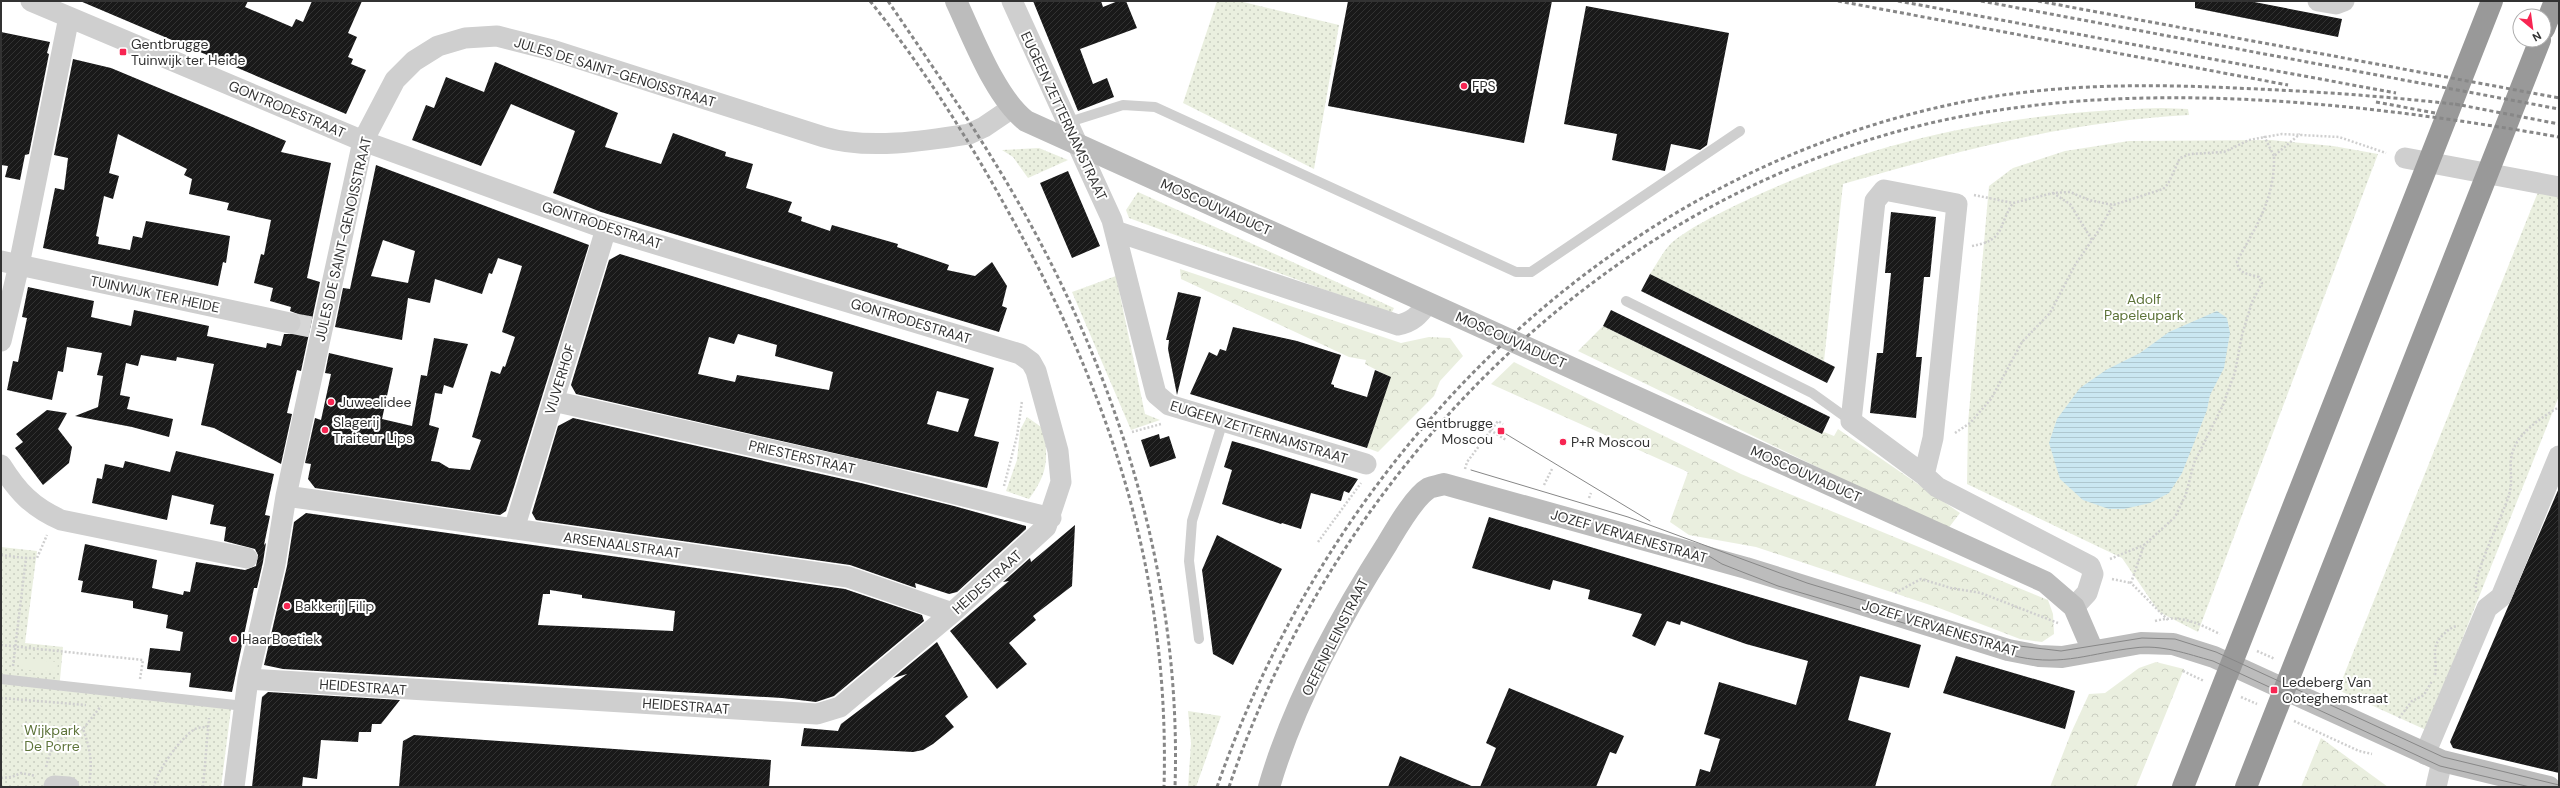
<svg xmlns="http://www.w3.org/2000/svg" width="2560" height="788" font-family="'DM Sans',sans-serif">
	<defs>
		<pattern id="grass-dots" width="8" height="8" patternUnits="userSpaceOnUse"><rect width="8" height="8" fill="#eaefdf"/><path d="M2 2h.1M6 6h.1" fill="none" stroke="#c9cdc0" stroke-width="1.8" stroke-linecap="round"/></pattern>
		<pattern id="forest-crowns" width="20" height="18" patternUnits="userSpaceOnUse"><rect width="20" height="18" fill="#eaefdf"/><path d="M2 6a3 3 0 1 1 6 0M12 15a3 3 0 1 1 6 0" fill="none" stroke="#c9cdc0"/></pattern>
		<pattern id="water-rules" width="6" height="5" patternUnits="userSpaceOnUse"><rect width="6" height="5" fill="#cae7f1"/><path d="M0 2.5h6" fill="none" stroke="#aec7cf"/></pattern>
		<pattern id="building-hatch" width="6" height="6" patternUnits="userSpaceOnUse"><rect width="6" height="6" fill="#191919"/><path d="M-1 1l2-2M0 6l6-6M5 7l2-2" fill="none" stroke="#323232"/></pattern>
	</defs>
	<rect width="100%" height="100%" fill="#fff"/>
	<!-- grass -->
	<path fill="url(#grass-dots)" d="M1217,1H1239L1339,25L1314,169L1183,103Z
		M2161,108L2188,109L2189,115C2070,121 1957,151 1843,184L1824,361L1650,274C1657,264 1665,247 1675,240C1697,223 1734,206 1760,194C1890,135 2019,112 2161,108Z
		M2271,140L2333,146L2378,154L2198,632L2159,612L2122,558L1967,484L1968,423L1989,186L2013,168L2065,151L2129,141Z
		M1039,148L1068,160L1028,178L1013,157L1002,150Z
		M1138,192L1394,308L1391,314L1129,218L1126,210Z
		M2538,192L2559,196V396L2426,730L2338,690Z
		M1116,276L1145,414L1160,420L1131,430L1072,292Z
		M1027,417L1044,429C1048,461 1048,473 1029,499L1006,491L1017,460L1020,430Z
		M1,547L37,551L25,643L63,647L59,690L231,709L221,787H1Z
		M1188,711L1221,716L1196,787H1188L1191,743Z"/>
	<!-- forest -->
	<path fill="url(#forest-crowns)" d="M1180,269L1401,343L1429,337L1450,338L1463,356L1440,381L1434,396L1378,452L1367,448L1390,377L1365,364L1366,360L1349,357L1181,279Z
		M1603,326L1821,434L1824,432L1834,436L1838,429L1960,513L1947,530L1578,351Z
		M1514,362L1741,474L2048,600L2053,614L2054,634L2042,642L2020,639L1939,608L1756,547L1689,535L1670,522L1688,472L1491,384Z
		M2156,662L2184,669L2136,787H2050L2071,733L2089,694L2105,693L2139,668Z
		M2321,738L2388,787H2301Z"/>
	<!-- garden -->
	<path fill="#eaefdf" d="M21,659L58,662L57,673L20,669Z"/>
	<!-- water -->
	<path fill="url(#water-rules)" d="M2217,311L2227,318L2230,333L2224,368L2210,395L2207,410L2182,473L2169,493L2150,503L2124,509H2109L2083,500L2060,479L2049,443L2057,419L2080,388L2106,370L2140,353L2169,332Z"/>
	<!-- building -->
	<path fill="url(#building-hatch)" fill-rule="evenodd" d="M80,1H248L245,7L292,27L296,19L303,22L312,1H362L348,33L357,37L348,57L353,59L351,64L366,70L346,114Z
		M1033,1H1101L1103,7L1118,1H1126L1137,28L1080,49L1093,84L1107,78L1114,97L1078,111Z
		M1348,1H1552L1524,143L1328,106Z
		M2195,1H2249L2342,19L2338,37L2195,8Z
		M1586,6L1729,33L1707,145L1700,150L1671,144L1665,171L1612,160L1617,134L1564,124Z
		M1,32L50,42L47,53L49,54L29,154L25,155L20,180L5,177L8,166L1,165Z
		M73,59L111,68L286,141L281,152L331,163L307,278L320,282L301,371L297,370L287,413L292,414L281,464L214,428L201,425L214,364L177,357L176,361L141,355L138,366L126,363L120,395L130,397L127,409L173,419L169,437L132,427L75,416L98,407L103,376L97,375L102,353L67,347L63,372L58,371L52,400L7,390L13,361L18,362L27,318L22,317L28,287L94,301L91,317L131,326L134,310L209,326L207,336L266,348L267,343L281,346L284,334H294L302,325L298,314L290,311L291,307L270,301L273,288L254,283L261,254L264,255L271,220L227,210L229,203L189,194L192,179L184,175L187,169L118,134L109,173L119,176L113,199L104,196L96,236L99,237L98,244L130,250L133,236L142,238L146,221L230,236L226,263L223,262L218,286L43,248L55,188L64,190L68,158L54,155Z
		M495,62L618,113L605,147L661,164L673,133L726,152L725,156L753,164L746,188L792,202L788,212L802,217L801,221L830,231L832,225L898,244L897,247L949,265L947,270L975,276L992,262L1007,286L1002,306L1007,308L999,332L601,212L553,193L575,131L511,104L481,166L412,140L426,105L434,108L446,77L484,92Z
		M376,165L589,245L514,487L506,511L500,515L315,488L308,479L311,464L305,463L315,418L321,420L331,374L325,373L329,353L393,368L382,419L412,426L421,375L427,376L434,338L468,344L453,388L444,385L442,394L435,393L429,425L439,428L431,461L439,462L449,468L470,470L481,440L472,437L491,371L500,374L503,366L505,367L515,337L502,332L522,266L498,258L492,274L489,273L482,294L435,279L430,303L408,298L402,340L335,327L343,288L350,289ZM383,240L415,251L408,283L371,276Z
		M1068,171L1100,246L1072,258L1040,183Z
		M1891,212L1936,217L1930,277H1924L1916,357H1922L1916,418L1870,413L1877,353H1883L1891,273H1885Z
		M620,254L994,368L974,436L999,442L987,488L576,394L571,385L609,260ZM738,334L777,345L775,356L833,372L829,390L737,375L735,382L698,374L709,337L734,344ZM937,391L969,399L958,432L927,424Z
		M1650,274L1835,367L1827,383L1641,291Z
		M1178,292L1201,297L1177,395L1168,349L1169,340H1166Z
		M1611,310L1830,417L1822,434L1603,326Z
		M1233,327L1297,341L1341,355L1331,384L1334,385V387L1367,397L1375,370L1391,377L1367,448L1190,394L1209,352L1217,356L1220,349L1226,351Z
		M47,410L67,413L58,429L72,447L69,463L43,485L15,448L23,442L16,434Z
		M573,418L861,483L954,506L1026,526V529L957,592L949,594L915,583L916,588L850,565L536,520L532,513L558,426Z
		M1159,434L1160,439L1169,436L1176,458L1150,467L1141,440Z
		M1232,441L1257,448L1358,479L1349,493L1344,491L1341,501L1311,493L1301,529L1282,523L1281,524L1222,504L1232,470L1224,467Z
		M176,451L274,474L265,515L270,516L264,545L266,543L263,562L257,588H254L232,692L189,687L191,673L147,669L150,648L180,651L183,632L166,628L168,615L133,608V601L81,592L83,581L78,580L85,544L157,560L152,588L183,595L184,591L190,592L196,562L245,570L256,566L258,555L255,549L224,541L226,527L210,524L214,505L172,495L167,520L92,503L97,478L102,479L105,464L123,468L125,461L170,472Z
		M2559,488V773L2453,748L2450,742Z
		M306,513L845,589L922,615L924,621L834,696L816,702L782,698L283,669L264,665L287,566L294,522ZM550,590L582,595V598L675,611L673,631L538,625L543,594H550Z
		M1489,517L1921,645L1909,688L1860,676L1848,720L1891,733L1875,787H1695L1700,769L1710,772L1720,739L1704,734L1719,682L1796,705L1808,661L1746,644L1681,621L1680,625L1667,621L1655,646L1632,636L1642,614L1588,599L1590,590L1553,580L1550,590L1472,568Z
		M1075,525L1072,586L1033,616L1036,620L1009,643L1027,664L997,689L950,631L1009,581L1003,582L1030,558L1031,562Z
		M1217,535L1282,569L1233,665L1213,654L1202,570Z
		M937,642L968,697L945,716L954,727L933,744L923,750L913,752L801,746L804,728L838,731L841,724L907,674L893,678Z
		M1956,656L2075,691L2065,729L1943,693Z
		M1509,688L1624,736L1616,754L1610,752L1596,787H1480L1496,748L1486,743Z
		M268,692L400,700L381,724H372L371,732H359L358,742L321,740L317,779L303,777L302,787H252L262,697Z
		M414,735L771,760L769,787H399L403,741Z
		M1400,756L1474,787H1388Z"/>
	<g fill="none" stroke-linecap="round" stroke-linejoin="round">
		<!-- street-tunnel -->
		<path stroke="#d6d6d6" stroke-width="21" stroke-dasharray="21 10" stroke-linecap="butt" d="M290,323L322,329"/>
		<!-- path -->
		<path stroke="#cfcfcf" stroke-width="2.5" stroke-dasharray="2 2" stroke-linecap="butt" d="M2264,136L2274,156
			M2053,193L2070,204L2092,240
			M1974,195L2013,203L2053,193L2070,192L2089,200L2113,205L2163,189L2168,184L2180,158L2190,154L2224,152L2249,140L2282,134L2339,137L2386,153
			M1972,246C2006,240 1997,227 2013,203
			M1490,430L1506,440
			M1132,432L1161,424
			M1955,433L1970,423L1991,399L2022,342L2050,313L2075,265L2099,230L2113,205
			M1465,469L1467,462L1498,421L1503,424
			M1544,485L1552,469
			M1004,486L1017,436L1022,401
			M1589,498L1591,493
			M1318,542L1361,483
			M1,555L26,558
			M2110,559L2144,545
			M2112,579L2131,583
			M2476,592C2473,573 2502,518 2509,495C2515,476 2505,462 2517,442C2527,427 2544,416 2559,407
			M1895,593L1921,579L1951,588L1981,593L2058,623
			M2168,620L2131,583L2144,545L2175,517L2186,494L2194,463L2223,405L2235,372L2242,335L2252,302L2262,283L2259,277C2248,274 2238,274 2237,261C2257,225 2275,198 2274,156L2300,134
			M2155,621C2181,614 2197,623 2220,634
			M1,645L143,660L140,679
			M2257,651L2275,659
			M13,666L26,558H37L47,535
			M2183,671L2204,681
			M2435,675C2438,658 2429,647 2444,634C2448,630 2452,627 2457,626
			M2241,697L2257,704
			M1,698L86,705
			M2399,718L2412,701L2424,695L2432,681
			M2294,721L2359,751L2372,754
			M46,767C52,742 60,736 83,729
			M1,778L12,777L21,773L36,776
			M89,783C93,763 90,748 83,729L101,706
			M154,787C156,772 181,737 195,729C199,727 204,727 208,727
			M203,787L209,718"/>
		<!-- lane -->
		<path stroke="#cfcfcf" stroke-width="10" d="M1066,123L1123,105L1155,107L1516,272H1531L1740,131
			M1626,301L1812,393L1851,421
			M1199,639L1189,561L1192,521L1223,421
			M1,679L244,706"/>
		<!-- street -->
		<path stroke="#cfcfcf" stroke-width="21" d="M31,1L363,141L606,229L1020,354L1031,362L1036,371L1058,451L1061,482L1046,527L952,613L840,707L817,714L248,679
			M1012,1L1112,220L1156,394L1169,405L1366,464
			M2318,1L2336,4L2344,1
			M69,17L19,265L290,323
			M2405,158L2559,187
			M1115,231L1398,325C1413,322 1419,315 1428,303
			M1,261L19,265L1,341
			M553,401L864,471L1051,518
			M1,465C18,492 32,507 61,520L247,558
			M1924,475L1851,421L1875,201L1884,190L1957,204L1933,438L1924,475L1937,487L2090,566L2093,574L2087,593L2074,607
			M286,496L848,577L952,613
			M514,529L606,229
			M2425,754L2487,608L2501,597L2559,456
			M54,786L69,787
			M234,787L248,679L275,564L286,496L363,141L395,80L414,61L438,46L465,38L497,36L552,50L824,137C867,150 925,141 969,134L984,127L1012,108
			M2436,787L2442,761"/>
		<!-- secondary -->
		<path stroke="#bcbcbc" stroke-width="22" d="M956,1C973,37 995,97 1026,121L2045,582L2074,607L2093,651
			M1269,787C1294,701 1339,619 1387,544C1396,529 1414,497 1429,488C1433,486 1439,486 1444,484L1746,568L2008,650L2039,656L2062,657L2141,643L2173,644L2214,657L2442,761L2549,787"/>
		<!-- highway -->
		<path stroke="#999" stroke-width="22" d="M2544,29L2555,1
			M2183,787L2492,1
			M2246,787L2540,40"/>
		<!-- tram -->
		<path stroke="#878787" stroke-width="1" d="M1501,431L1650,521
			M1471,470L1628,517L1807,583L2011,645L2061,651L2142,638L2175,639L2216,652L2443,757L2559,785
			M1694,547L1722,564L1778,586L2019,657C2064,666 2091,653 2134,648C2161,644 2187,654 2213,661L2440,766L2530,787"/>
		<!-- rail -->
		<path stroke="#878787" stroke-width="3" stroke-dasharray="4 3" stroke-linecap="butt" d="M870,1C923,67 968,138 1009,213C1111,395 1170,576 1164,787
			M888,1C930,63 972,123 1010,188C1116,369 1182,575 1175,787
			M1838,1L2288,85
			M1898,1L2396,93
			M1981,1L2559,109
			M2038,1L2559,98
			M2376,102L2435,113
			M2455,104L2559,124
			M1217,787C1336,445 1620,162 1984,98C2067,84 2151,84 2234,88C2310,91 2385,96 2461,105
			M1229,787C1343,450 1635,166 1993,111C2176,82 2377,105 2559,137"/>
	</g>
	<!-- markers -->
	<g fill="#f72552" stroke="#fff" stroke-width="1.5">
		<rect x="119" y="48" width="8" height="8" rx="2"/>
		<circle cx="1464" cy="86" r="4"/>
		<circle cx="331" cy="402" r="4"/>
		<circle cx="325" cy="430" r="4"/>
		<rect x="1497" y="427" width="8" height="8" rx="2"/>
		<circle cx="1563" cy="442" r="4"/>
		<circle cx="287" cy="606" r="4"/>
		<circle cx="234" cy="639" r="4"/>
		<rect x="2270" y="686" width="8" height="8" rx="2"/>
	</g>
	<g text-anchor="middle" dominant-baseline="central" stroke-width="4" stroke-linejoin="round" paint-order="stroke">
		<!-- poi labels -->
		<g font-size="14" fill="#323232" stroke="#fff" text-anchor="start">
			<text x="131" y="44">Gentbrugge<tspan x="131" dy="16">Tuinwijk ter Heide</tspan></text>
			<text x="1472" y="86">FPS</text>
			<text x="339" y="402">Juweelidee</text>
			<text x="333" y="422">Slagerij<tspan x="333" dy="16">Traiteur Lips</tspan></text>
			<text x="1493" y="423" text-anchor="end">Gentbrugge<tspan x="1493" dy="16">Moscou</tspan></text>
			<text x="1571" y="442">P+R Moscou</text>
			<text x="295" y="606">Bakkerij Filip</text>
			<text x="242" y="639">HaarBoetiek</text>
			<text x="2282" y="682">Ledeberg Van<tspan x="2282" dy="16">Ooteghemstraat</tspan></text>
		</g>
		<!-- street labels -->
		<g font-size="14" fill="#323232" stroke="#fff">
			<text transform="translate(615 72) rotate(17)">JULES DE SAINT-GENOISSTRAAT</text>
			<text transform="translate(287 109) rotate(23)">GONTRODESTRAAT</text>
			<text transform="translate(1064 116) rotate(65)">EUGEEN ZETTERNAMSTRAAT</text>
			<text transform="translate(1216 207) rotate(24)">MOSCOUVIADUCT</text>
			<text transform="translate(602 225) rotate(18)">GONTRODESTRAAT</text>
			<text transform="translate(343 239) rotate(-77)">JULES DE SAINT-GENOISSTRAAT</text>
			<text transform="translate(155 294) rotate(12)">TUINWIJK TER HEIDE</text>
			<text transform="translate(911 321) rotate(17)">GONTRODESTRAAT</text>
			<text transform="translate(1511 340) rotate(24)">MOSCOUVIADUCT</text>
			<text transform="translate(560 379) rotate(-73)">VIJVERHOF</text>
			<text transform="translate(1259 432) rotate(17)">EUGEEN ZETTERNAMSTRAAT</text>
			<text transform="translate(802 457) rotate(13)">PRIESTERSTRAAT</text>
			<text transform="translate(1806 474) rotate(24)">MOSCOUVIADUCT</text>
			<text transform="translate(1629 536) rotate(16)">JOZEF VERVAENESTRAAT</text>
			<text transform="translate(622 545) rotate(8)">ARSENAALSTRAAT</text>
			<text transform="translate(987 582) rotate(-42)">HEIDESTRAAT</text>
			<text transform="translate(1940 628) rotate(17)">JOZEF VERVAENESTRAAT</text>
			<text transform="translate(1335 637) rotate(-63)">OEFENPLEINSTRAAT</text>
			<text transform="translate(363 687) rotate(4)">HEIDESTRAAT</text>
			<text transform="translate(686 706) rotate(4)">HEIDESTRAAT</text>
		</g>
		<!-- park labels -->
		<g font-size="14" fill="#5d7339" stroke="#fff">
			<text x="2144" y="299">Adolf<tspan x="2144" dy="16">Papeleupark</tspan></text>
			<text x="52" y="730">Wijkpark<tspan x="52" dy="16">De Porre</tspan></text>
		</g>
	</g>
	<!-- border -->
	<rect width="2560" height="788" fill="none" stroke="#323232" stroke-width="4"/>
	<!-- north arrow -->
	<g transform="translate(2532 28) rotate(151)"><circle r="19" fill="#ffffff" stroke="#adadad"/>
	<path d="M0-3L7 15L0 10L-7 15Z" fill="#f72552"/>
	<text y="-6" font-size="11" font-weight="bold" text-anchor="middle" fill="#323232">N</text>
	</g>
</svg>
